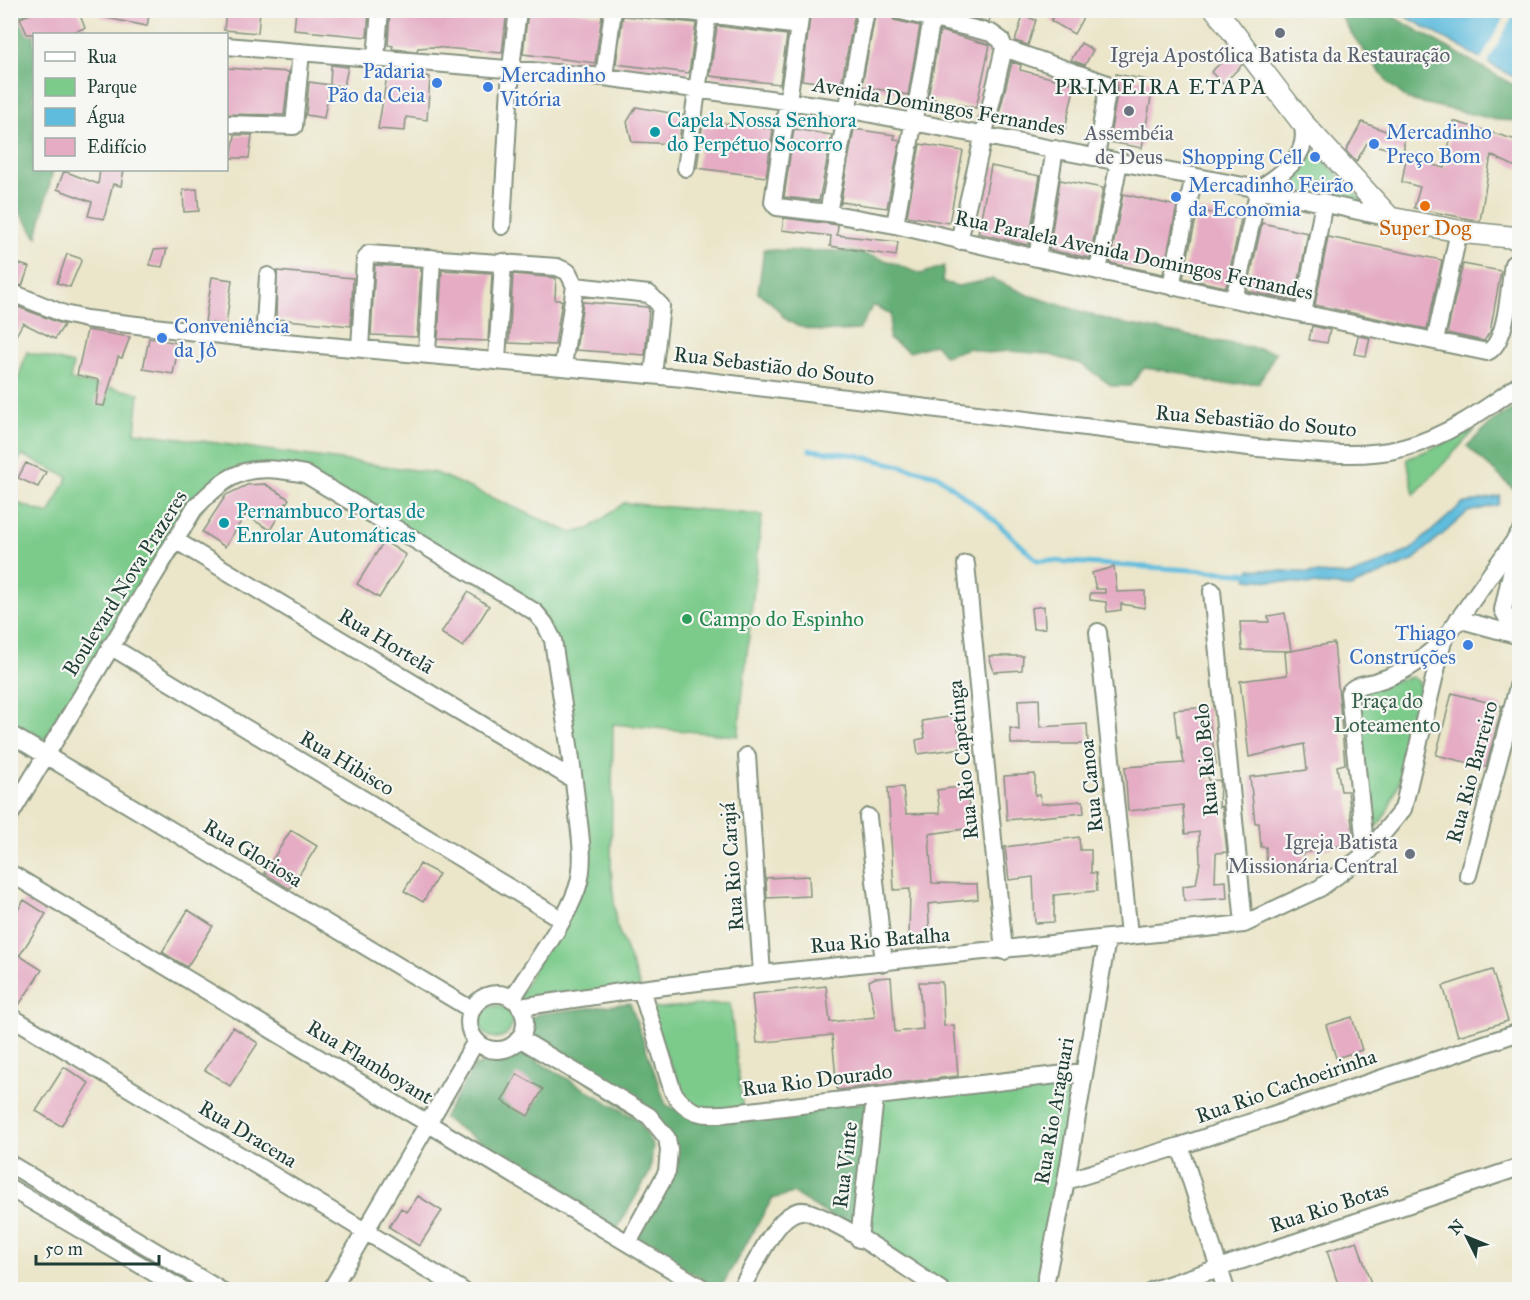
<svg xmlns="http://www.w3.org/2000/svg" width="1530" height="1300" font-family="'IM FELL Great Primer',serif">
	<rect width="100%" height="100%" fill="#f6f6f2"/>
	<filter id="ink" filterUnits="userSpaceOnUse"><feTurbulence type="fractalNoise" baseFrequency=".0167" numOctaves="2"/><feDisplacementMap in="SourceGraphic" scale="12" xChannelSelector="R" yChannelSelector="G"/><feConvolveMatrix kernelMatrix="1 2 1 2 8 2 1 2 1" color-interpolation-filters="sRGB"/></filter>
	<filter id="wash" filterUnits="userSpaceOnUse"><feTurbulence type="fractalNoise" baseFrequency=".008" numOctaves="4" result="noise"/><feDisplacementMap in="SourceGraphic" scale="24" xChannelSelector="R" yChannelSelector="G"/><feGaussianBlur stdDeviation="1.35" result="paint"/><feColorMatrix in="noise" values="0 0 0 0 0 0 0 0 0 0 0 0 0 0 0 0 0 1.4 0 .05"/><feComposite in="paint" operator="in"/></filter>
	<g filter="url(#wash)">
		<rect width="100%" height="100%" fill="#ebe6ca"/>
		<!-- green -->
		<path fill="#7ccb8b" stroke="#4e8460" stroke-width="1.5" d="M1310,146L1365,203L1271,186L1300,168Z
			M27,352L73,364L70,380L139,393L135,432L436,473L572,533L589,529L624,503L762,515L738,736L613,724L611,868L616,924L641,989L517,1003L580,871L545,624L305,474L276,468L219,483L47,741L11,722V501L49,514L68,477L22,455L13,471L11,469V400Z
			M1475,430L1414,495L1407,459Z
			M1412,677L1419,682C1423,706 1395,814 1375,828L1372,825L1354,692L1356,689Z
			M730,1003L743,1111L690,1110L646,1009Z
			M480 1022a16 16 0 1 1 32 0a16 16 0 1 1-32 0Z
			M1083,1072L1042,1289H941L859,1239L875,1097Z"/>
		<!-- forest -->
		<path fill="#65af77" stroke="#427656" stroke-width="1.5" d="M10,11H49L54,34H34V170H53L37,237L11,200Z
			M1338,11H1383L1519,88V121L1498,120L1409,100L1388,83L1351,33Z
			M764,249C789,252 814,250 840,251C869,252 894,263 921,274L944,266L942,282L958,286L993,279L1028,295L1115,322L1276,352L1259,383L1218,384L1182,373L1144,368L1130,386H1112L1081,364L1046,354L1009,351L987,353L969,348L945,356L935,344L910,352L889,339L891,314L873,305L859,330C836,331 799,335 782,315C772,303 772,302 758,293Z
			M1519,405V494L1467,446L1494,420Z
			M630,1003L666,1105L690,1115L871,1102L855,1231L793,1193L772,1199L720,1289L635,1241L676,1145L535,1043L530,1032L531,1018L538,1014Z
			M520,1051L638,1120L653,1146L650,1172L617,1229L443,1118L475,1066Z"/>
		<!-- water -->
		<path fill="#5fbcdd" stroke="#3f7c88" stroke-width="1.5" d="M1396,11H1519V80Z
			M1500,496L1498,505L1468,512L1412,561L1350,587L1247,579L1250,569L1351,575L1409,551L1462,504Z"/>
		<!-- pier -->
		<path fill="#ebe6ca" d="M1508,10L1516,11L1486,65L1480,61Z"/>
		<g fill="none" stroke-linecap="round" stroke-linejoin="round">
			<!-- stream -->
			<path stroke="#5fbcdd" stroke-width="5" d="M810,450L856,455L937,475L994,520L1037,560L1254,574"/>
		</g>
		<g id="blocks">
			<!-- building -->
			<path fill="#e5acc4" d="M38,10H78L85,28L67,34H27L20,18Z
				M102,10H150L147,26L101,17Z
				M226,10H260L258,33L224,30Z
				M296,10H369L367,37L294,30Z
				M390,10H507L502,53L432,47L418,48L417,51L392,49L393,46L388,45Z
				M528,10H566L602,15L595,63L523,54Z
				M811,10L855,13L841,85L802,80Z
				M876,10H887L894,20L920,26L908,95L862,86Z
				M943,10H992L989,22Z
				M1056,10H1087L1074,34L1051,21Z
				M623,16L696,23L689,73L616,64Z
				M1023,16L1036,20L1028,45L1015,41Z
				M717,26L787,35L780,84L710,76Z
				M940,31L990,45L976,108L928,98Z
				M1081,43L1093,50L1085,65L1071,60Z
				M1232,52L1242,65L1223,84L1211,72Z
				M1012,62L1021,65L1020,70L1075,84L1065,129L999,114Z
				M331,65L348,67L344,86L330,85Z
				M226,68L289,72L284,115L226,114Z
				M388,70L430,77L427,120L406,117L405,131L378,129Z
				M1116,74L1154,81L1142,148L1109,142L1117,94Z
				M309,82L330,85L324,118L306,115Z
				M636,107L682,115L679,144L632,142L627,122Z
				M703,121L773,129L766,177L697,168Z
				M1453,121L1520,141V169L1491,155L1480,221L1414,208L1420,187L1402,182L1406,158L1445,168Z
				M1362,122L1388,132L1389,127L1404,131V153L1367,143L1356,162L1346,151Z
				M794,129L832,135L819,201L784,197Z
				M854,129L895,135L894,139L900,140L887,208L842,202L840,205Z
				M235,135H252L249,158H231Z
				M920,144L963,151L949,223L907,216Z
				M991,166L1040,176L1028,245L978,233Z
				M100,170H124L121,186L113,184L104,219L88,216L92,202L57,189L64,171L98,184Z
				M1060,180L1103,188L1090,258L1049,250Z
				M197,189L199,211L184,212L183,190Z
				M1123,194L1177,206L1163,274L1110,263Z
				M1198,210L1241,219L1226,287L1183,278Z
				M784,218L838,225L837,235L898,242L896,256L830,246L831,236L782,230Z
				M1262,223L1308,233L1295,301L1247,291Z
				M1328,237L1442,260L1427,329L1315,305Z
				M167,249L162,267L149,265L154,250Z
				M67,254L82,259L70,287L57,283Z
				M10,261L29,267L22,286L10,282Z
				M1463,264L1501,271L1490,332L1484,341L1447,333Z
				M375,265L421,268L417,337L371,335Z
				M442,270L492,273L488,341L438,339Z
				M277,271L353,278L351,326L276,319Z
				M513,274L556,278L555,300H562L555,345L509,343Z
				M212,277L232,280L226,325L205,322Z
				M583,302L647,307L649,309L645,355L576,350Z
				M10,304L47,318L64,325L55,339L23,323L10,346Z
				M1312,326L1330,330L1327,343L1309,340Z
				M87,330L130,337L122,358L118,357L104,406L96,405L99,380L77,375Z
				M1358,336L1370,338L1366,356L1354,354Z
				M149,338L179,343L173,374L143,369Z
				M26,463L46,472L38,487L18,478Z
				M265,484L289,499L270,530L245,515L225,547L202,532L226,495L247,485Z
				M384,541L406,555L379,598L357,584Z
				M1114,567L1117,592L1145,591V608L1121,604V610L1107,612L1106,602L1090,600V593H1105V589H1096L1092,573Z
				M468,592L489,606L463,647L441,633Z
				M1044,606L1045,628L1033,629L1031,608Z
				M1285,613L1291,651L1242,650L1240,622H1269L1268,616Z
				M1334,643L1345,764L1337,766L1341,791H1348L1354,843L1303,853L1306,869L1267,873L1266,847H1261L1259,823H1255L1250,777L1307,770L1304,744L1249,757L1240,681L1287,675L1285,652Z
				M989,656H1023L1022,670L994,672Z
				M1452,693L1502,706L1486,767L1436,755Z
				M1039,699L1040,727L1087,724L1088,744H1011L1010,728L1019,730L1018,700Z
				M1207,707L1216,764L1206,766L1209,781L1220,780L1219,807L1222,806L1227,852L1216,853L1215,882L1226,881L1227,898L1184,901L1183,886L1196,884L1200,863L1199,832L1185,834L1183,805L1128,811L1125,767L1184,763L1179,736L1177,737L1174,710Z
				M955,716L962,748L918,754L916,740L925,738L922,721Z
				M1035,774V795H1040L1041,804L1083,801L1084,813L1007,820L1004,776Z
				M966,786L972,828L929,834L932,883L977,884L978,899L928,904L930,940L909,941L910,889L894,890L888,788L903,787L906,814L940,813L937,790Z
				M291,830L317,846L290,889L264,873Z
				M1079,837L1080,850H1091V873H1096L1097,891L1054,895V922L1035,923L1033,877L1009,880L1005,847Z
				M420,864L439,874L423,902L404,891Z
				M809,876L810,896L767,898L766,878Z
				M24,900L46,914L20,955L10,949V922Z
				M188,910L213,926L187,967L162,952Z
				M17,954L42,970L17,1008L10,1006V964Z
				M1492,970L1508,1021L1458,1036L1443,986Z
				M891,977L895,1032L923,1029L919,982H942L944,1026L954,1025L958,1076L837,1090L832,1035L757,1043L752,994L826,986L830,1022L875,1017L869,981L875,978Z
				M1352,1017L1362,1050L1336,1058L1326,1025Z
				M233,1027L258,1043L230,1086L205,1070Z
				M64,1067L89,1083L61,1126L36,1111Z
				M517,1074L543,1089L528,1116L502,1101Z
				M418,1196L442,1211L419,1246L389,1227L401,1208L407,1212Z
				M1357,1241L1373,1290H1340L1327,1251Z"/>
		</g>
	</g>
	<g filter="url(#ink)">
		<use href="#blocks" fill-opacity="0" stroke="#85927f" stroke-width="1.5"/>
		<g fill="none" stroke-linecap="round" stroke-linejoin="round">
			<!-- minor casing -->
			<g stroke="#85927f" stroke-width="20">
				<path id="minor" d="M670,10L708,14V10
					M897,10L991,33L1001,40L1004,48L959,241
					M799,26L801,10
					M226,46L604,77L846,109L1259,189L1390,218
					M1004,48L1105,83L1107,92L1096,157
					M376,58L380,10
					M604,77L613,10
					M226,124L294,126L301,52
					M686,168L708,14L799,26L773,202L777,207L828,213L895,225L1037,258L1487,352C1508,343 1509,286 1513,264
					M828,213L866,10
					M895,225L932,18
					M502,226L511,68L518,10
					M1037,258L1055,149
					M1098,271L1119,162
					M575,286L649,294L661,306L653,375
					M1171,286L1194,176
					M10,292L64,314L86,319L264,340L683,378L1257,448C1304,451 1357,460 1403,448C1446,437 1485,410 1520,384
					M1234,299L1259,189C1282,174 1314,153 1301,121
					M1303,314L1324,202
					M264,340L268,276
					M1435,341L1459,231
					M360,348L365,260L369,254L557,267L568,272L575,286L563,366
					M427,353L432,258
					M497,360L503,262
					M175,540L574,780
					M966,564L1004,951
					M1212,591L1244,924
					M1458,619L1520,636
					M1098,632L1129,935
					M1516,635L1503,610L1518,542
					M110,646L561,919
					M10,734L472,1010
					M747,756L762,974
					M10,815L194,509C232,469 250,463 305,474L535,612L545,624L553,640C561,695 571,751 577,807C580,833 586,863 577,889C565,923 532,967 512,999
					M868,817L884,963
					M1366,854L1349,693C1354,685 1365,684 1374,682C1403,674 1421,661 1443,641
					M10,873L706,1290
					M1468,875L1520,679
					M641,989L673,1092C689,1116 706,1116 733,1113L1083,1072
					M469 1022a28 28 0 1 1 56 0a28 28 0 1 1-56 0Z
					M520,1007L641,989L762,974L1244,924L1320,888L1366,854L1403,809L1443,641L1520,533
					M10,1016L462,1290
					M519,1038L649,1116L667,1138L669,1150L667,1172L628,1243
					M1180,1146L1226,1290
					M10,1164L220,1290
					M1066,1181L1180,1146L1520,1032
					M10,1188L183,1290
					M859,1239L875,1097
					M331,1290L476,1041
					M740,1290C752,1271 773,1223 792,1214C797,1211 803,1210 809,1212C850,1227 903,1266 941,1290
					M1044,1290L1066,1181L1107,939
					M1153,1290L1520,1167"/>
			</g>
			<!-- major casing -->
			<g stroke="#85927f" stroke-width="24">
				<path id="major" d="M1216,10L1301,121L1390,218L1469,233L1520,238"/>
			</g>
			<!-- minor -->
			<use href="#minor" stroke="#fff" stroke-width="16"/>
			<!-- major -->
			<use href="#major" stroke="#fff" stroke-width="21"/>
		</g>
	</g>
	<!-- markers -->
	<g fill="#6b7280" stroke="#f6f6f2" stroke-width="2">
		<circle cx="1280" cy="33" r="6"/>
		<circle cx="1129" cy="111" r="6"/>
		<circle cx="1410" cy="854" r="6"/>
	</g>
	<g fill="#3f7fe0" stroke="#f6f6f2" stroke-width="2">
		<circle cx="437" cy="83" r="6"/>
		<circle cx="488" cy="87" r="6"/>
		<circle cx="1374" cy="144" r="6"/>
		<circle cx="1315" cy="157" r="6"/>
		<circle cx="1176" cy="197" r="6"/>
		<circle cx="162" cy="338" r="6"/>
		<circle cx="1468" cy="645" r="6"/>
	</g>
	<g fill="#0f9aa8" stroke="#f6f6f2" stroke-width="2">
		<circle cx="655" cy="132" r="6"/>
		<circle cx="224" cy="523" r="6"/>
	</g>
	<circle fill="#e8710a" stroke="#f6f6f2" stroke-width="2" cx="1425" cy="206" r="6"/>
	<circle fill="#2e9e5b" stroke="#f6f6f2" stroke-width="2" cx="687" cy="619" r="6"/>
	<g text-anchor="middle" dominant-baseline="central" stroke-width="4.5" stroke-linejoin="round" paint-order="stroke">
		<!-- worship labels -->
		<g font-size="21" fill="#5b616d" stroke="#f6f6f2">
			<text x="1280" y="55">Igreja Apostólica Batista da Restauração</text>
			<text x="1129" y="133">Assembéia<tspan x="1129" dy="24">de Deus</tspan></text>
			<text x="1398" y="842" text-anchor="end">Igreja Batista<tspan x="1398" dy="24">Missionária Central</tspan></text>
		</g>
		<!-- shop labels -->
		<g font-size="21" fill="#366cbe" stroke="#f6f6f2" text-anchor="start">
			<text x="425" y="71" text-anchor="end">Padaria<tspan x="425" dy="24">Pão da Ceia</tspan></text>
			<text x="500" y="75">Mercadinho<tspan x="500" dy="24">Vitória</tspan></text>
			<text x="1386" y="132">Mercadinho<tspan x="1386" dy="24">Preço Bom</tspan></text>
			<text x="1303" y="157" text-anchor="end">Shopping Cell</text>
			<text x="1188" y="185">Mercadinho Feirão<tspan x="1188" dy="24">da Economia</tspan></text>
			<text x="174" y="326">Conveniência<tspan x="174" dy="24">da Jô</tspan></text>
			<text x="1456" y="633" text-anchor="end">Thiago<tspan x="1456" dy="24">Construções</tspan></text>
		</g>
		<!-- street labels -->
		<g font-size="21" fill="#1f3d34" stroke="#f6f6f2">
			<text transform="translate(939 106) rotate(10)">Avenida Domingos Fernandes</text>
			<text transform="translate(1134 255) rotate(12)">Rua Paralela Avenida Domingos Fernandes</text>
			<text transform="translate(774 366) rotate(7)">Rua Sebastião do Souto</text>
			<text transform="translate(1256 421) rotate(5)">Rua Sebastião do Souto</text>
			<text transform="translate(125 583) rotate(-58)">Boulevard Nova Prazeres</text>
			<text transform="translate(386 641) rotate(31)">Rua Hortelã</text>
			<text transform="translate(963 760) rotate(-96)">Rua Rio Capetinga</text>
			<text transform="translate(1206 760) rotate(-95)">Rua Rio Belo</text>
			<text transform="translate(347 763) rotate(31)">Rua Hibisco</text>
			<text transform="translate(1472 772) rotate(-75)">Rua Rio Barreiro</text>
			<text transform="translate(1091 786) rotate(-96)">Rua Canoa</text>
			<text transform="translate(253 853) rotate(31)">Rua Gloriosa</text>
			<text transform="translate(732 867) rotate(-94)">Rua Rio Carajá</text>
			<text transform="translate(880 940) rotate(-5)">Rua Rio Batalha</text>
			<text transform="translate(370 1062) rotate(31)">Rua Flamboyant</text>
			<text transform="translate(817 1080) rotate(-7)">Rua Rio Dourado</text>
			<text transform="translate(1286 1086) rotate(-19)">Rua Rio Cachoeirinha</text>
			<text transform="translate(1054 1111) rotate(-80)">Rua Rio Araguari</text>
			<text transform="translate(248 1134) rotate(31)">Rua Dracena</text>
			<text transform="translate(845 1165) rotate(-83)">Rua Vinte</text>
			<text transform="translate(1329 1207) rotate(-18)">Rua Rio Botas</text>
		</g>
		<!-- culture labels -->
		<g font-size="21" fill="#0d838f" stroke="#f6f6f2" text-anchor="start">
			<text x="667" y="120">Capela Nossa Senhora<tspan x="667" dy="24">do Perpétuo Socorro</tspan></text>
			<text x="236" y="511">Pernambuco Portas de<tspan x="236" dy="24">Enrolar Automáticas</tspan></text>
		</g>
		<!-- food labels -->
		<g font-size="21" fill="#c56008" stroke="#f6f6f2">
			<text x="1425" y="228">Super Dog</text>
		</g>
		<!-- leisure labels -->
		<g font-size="21" fill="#27864d" stroke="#f6f6f2" text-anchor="start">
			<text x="699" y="619">Campo do Espinho</text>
		</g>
		<!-- park labels -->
		<g font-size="21" fill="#36604a" stroke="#f6f6f2">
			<text x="1387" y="701">Praça do<tspan x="1387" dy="24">Loteamento</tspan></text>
		</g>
		<!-- neighbourhood labels -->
		<g font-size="22" letter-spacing="1.5" fill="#1f3d34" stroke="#f6f6f2">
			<text x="1161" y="86">PRIMEIRA ETAPA</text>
		</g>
	</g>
	<!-- margin -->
	<rect width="1530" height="1300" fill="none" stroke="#f6f6f2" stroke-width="36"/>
	<!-- legend -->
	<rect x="33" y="33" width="195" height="138" fill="#f6f6f2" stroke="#a0aca6" stroke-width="1.5"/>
	<rect x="45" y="52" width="30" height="9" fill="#ffffff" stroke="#a0aca6" stroke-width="1.5"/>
	<text x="87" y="63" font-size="18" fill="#1f3d34">Rua</text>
	<rect x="45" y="78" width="30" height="18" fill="#7ccb8b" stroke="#a0aca6" stroke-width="1.5"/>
	<text x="87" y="93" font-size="18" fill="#1f3d34">Parque</text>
	<rect x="45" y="108" width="30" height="18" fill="#5fbcdd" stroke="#a0aca6" stroke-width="1.5"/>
	<text x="87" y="123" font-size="18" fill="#1f3d34">Água</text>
	<rect x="45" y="138" width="30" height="18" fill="#e5acc4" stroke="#a0aca6" stroke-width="1.5"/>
	<text x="87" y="153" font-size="18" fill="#1f3d34">Edifício</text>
	<!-- north arrow -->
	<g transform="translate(1467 1237) rotate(313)" stroke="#f6f6f2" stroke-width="4.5" paint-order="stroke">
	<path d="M0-4.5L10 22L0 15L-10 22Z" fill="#1f3d34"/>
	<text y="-9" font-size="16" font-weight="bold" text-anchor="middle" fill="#1f3d34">N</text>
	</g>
	<!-- scale -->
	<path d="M36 1255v9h123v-9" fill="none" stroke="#1f3d34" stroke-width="3"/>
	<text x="45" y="1255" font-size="18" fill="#1f3d34" stroke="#f6f6f2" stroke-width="4.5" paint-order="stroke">50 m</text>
</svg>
